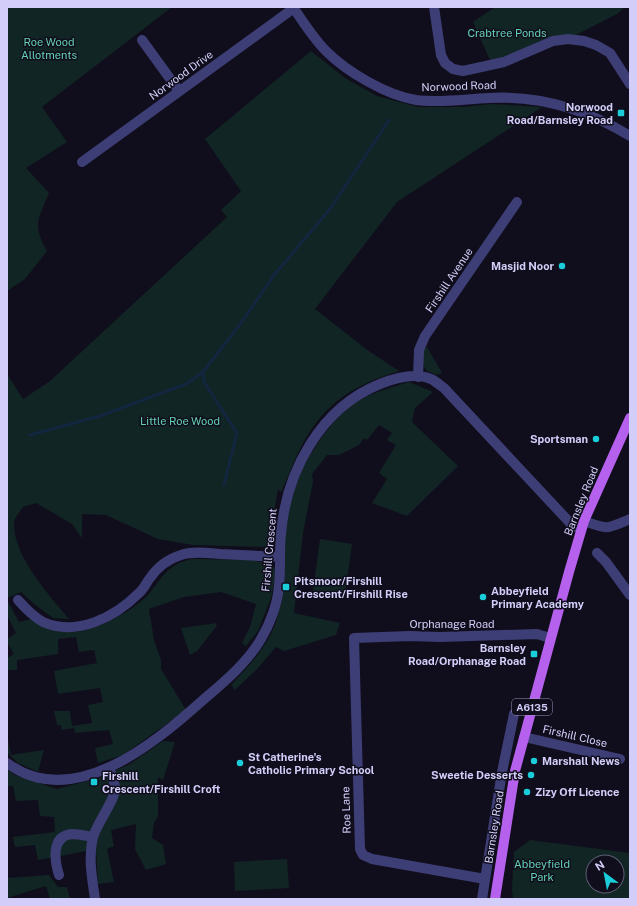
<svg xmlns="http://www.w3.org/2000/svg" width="637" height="906" font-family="'Public Sans',sans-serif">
	<rect width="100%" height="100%" fill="#100e1c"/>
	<!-- green -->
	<path fill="#112524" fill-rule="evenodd" d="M7,7H172L42,107L67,142L26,168L49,193C38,220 32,224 47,251L25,279L7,291Z
		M495,7H625L617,14L568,39L518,57L490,60L473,22Z
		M311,51L345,78L377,96L418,107H463L491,104L542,107L397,202L315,309L366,349L399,371C354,385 325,402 302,445C294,460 288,477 281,492L278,489L268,547L193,545L158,539L106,515L82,514V538L72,524L36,503L23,507C20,512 14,518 14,523C13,556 49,595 69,619L53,618L33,603L21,592L7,598V374L23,399L50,381L227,217L221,210L241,191L205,139Z
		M427,347L442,373L436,375L427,371L423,365V351Z
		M409,382L433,392L415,408L412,422L458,466L407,516L372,503L387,479L379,473L396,445L387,440L392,433L379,425L367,440L364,438L359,445L339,455H327L312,474L313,482L303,533L294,613L340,623L336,635L284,651L276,647L257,669L235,690L231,685C248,667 268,646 276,622C278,613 282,604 282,595C284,573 282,550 285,529C288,509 294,486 303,468C315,445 338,411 361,399C377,391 393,387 409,382Z
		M320,539L352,544L345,595L313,591Z
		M192,559L252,560L272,564L276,572L271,598L258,631L246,646L242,643L250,627L256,604L221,592L184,597L149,609L154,640L161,660V669L186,710L123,755L98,763L95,748L113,744L109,730L75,733L74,728L62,730L61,725H57L54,711H70L72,726L92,723L88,705L103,702L100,688L58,694L54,671L97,663L94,650L79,652L76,637L58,639V654L17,660V670H7V658L14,654L7,642V639L16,633L7,615V600L19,622L31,619C43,624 55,631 68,632C91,634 133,611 148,595C157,584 164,571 177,564C181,562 187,560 192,559Z
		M217,623L216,627L197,651L190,655L181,628Z
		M7,734L11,755L44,750L38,772L18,763L7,752Z
		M163,741L175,742L163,780L158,777V816L154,823L152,838L163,845L166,864L146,870L135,849L136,824L111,830L114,846L107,849L114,882L98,884L96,849L61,856L38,860L35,845L15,847L13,837L55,832L54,817L40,816L38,800L16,801L13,786H7V770L15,775L57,789L99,778L130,764Z
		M530,840L630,853V899H513L512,889L514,852ZM593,862H617V886H593Z
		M287,859L289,888L235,891L234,862Z
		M49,875L58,887H67L70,899H50L46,886L7,898V878Z"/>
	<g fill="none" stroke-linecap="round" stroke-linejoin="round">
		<!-- stream -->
		<path stroke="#132640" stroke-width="3" d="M203,372L204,382L237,433L224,485
			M30,435L100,416L186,384L203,372L241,323L274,275L330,209L389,120"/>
		<!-- minor -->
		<path stroke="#3e3e76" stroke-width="10" d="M434,7L441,55L445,63L453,69L463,71L504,62L553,41L568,39L584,41L596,45L610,53L630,84
			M142,40L179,91
			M82,162L294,8
			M418,377L419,350L425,336L517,202
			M584,521C609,530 606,529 630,519
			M597,553L606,562L630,595
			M18,600C25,608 34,617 43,622C77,637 115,617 139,593C144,589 146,583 150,578C157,568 168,559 181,555C193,551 207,553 220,554C240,555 260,556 280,557
			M524,737L620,759
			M7,763C73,812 155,743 203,700C224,682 247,663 261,639C270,624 278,603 279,585C281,568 279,551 281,534C286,472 320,408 380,384C395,378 417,372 433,380C436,382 440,385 444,388L573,526L581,529
			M59,875C55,862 50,836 72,834C78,834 87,836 93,837
			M485,879L372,859L363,855L360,849L354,638L410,636L440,637L537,634L550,638
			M95,899C92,878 88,857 93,837C97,823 115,800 115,789C115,782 112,775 109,768
			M482,899L502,772L514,714"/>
		<!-- tertiary -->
		<path stroke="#3e3e76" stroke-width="10" d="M293,7C303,22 313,38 326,51C347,72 386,95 416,100C440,103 465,99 489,98C541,95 586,109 630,136"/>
		<!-- primary -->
		<path stroke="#b561ed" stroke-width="10" d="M495,899L515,771L569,572L584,521L630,418"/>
	</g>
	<!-- markers -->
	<g fill="#19cdda" stroke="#100e1c" stroke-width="1.5">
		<rect x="617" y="109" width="8" height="8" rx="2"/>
		<circle cx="562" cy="266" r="4"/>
		<circle cx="596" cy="439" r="4"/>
		<rect x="282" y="583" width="8" height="8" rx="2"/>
		<circle cx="483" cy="597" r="4"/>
		<rect x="530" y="650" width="8" height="8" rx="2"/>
		<circle cx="534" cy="761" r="4"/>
		<circle cx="240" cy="763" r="4"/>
		<circle cx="531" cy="775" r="4"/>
		<rect x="90" y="778" width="8" height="8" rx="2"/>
		<circle cx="527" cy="792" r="4"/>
	</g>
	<g text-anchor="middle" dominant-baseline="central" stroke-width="3" stroke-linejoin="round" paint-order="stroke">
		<!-- shield labels -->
		<rect fill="#100e1c" stroke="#9894b7" stroke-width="1" x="512" y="699" width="40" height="16" rx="3"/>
		<g font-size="10" font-weight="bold" fill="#d2cef9">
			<text x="532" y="707">A6135</text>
		</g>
		<!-- park labels -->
		<g font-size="11" fill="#63d0b2" stroke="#100e1c">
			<text x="507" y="33">Crabtree Ponds</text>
			<text x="49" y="42">Roe Wood<tspan x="49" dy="13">Allotments</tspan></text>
			<text x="180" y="421">Little Roe Wood</text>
			<text x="542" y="864">Abbeyfield<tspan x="542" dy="13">Park</tspan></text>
		</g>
		<!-- street labels -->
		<g font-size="11" fill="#d2cef9" stroke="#100e1c">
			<text transform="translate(181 75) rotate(-36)">Norwood Drive</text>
			<text transform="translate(459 86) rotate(-2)">Norwood Road</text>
			<text transform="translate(449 280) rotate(-56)">Firshill Avenue</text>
			<text transform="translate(581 501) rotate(-68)">Barnsley Road</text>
			<text transform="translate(269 550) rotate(-85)">Firshill Crescent</text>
			<text x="452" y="624">Orphanage Road</text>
			<text transform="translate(575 736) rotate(13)">Firshill Close</text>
			<text transform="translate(346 810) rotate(-92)">Roe Lane</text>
			<text transform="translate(494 827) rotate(-81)">Barnsley Road</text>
		</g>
		<!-- poi labels -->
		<g font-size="11" font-weight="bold" fill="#d2cef9" stroke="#100e1c" text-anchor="start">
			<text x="613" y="107" text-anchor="end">Norwood<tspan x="613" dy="13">Road/Barnsley Road</tspan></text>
			<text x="554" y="266" text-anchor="end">Masjid Noor</text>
			<text x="588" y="439" text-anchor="end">Sportsman</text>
			<text x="294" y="581">Pitsmoor/Firshill<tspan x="294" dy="13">Crescent/Firshill Rise</tspan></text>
			<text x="491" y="591">Abbeyfield<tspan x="491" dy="13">Primary Academy</tspan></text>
			<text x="526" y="648" text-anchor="end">Barnsley<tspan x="526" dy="13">Road/Orphanage Road</tspan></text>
			<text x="248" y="757">St Catherine's<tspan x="248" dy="13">Catholic Primary School</tspan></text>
			<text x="542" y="761">Marshall News</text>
			<text x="523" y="775" text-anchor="end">Sweetie Desserts</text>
			<text x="102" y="776">Firshill<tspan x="102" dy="13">Crescent/Firshill Croft</tspan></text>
			<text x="535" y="792">Zizy Off Licence</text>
		</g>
	</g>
	<!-- border -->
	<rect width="637" height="906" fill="none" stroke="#d2cef9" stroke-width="16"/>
	<!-- north arrow -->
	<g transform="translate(605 874) rotate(328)"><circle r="19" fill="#100e1c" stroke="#5e5b74"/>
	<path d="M0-3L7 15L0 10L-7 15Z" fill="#19cdda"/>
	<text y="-6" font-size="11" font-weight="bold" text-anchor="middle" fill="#d2cef9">N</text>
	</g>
</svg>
